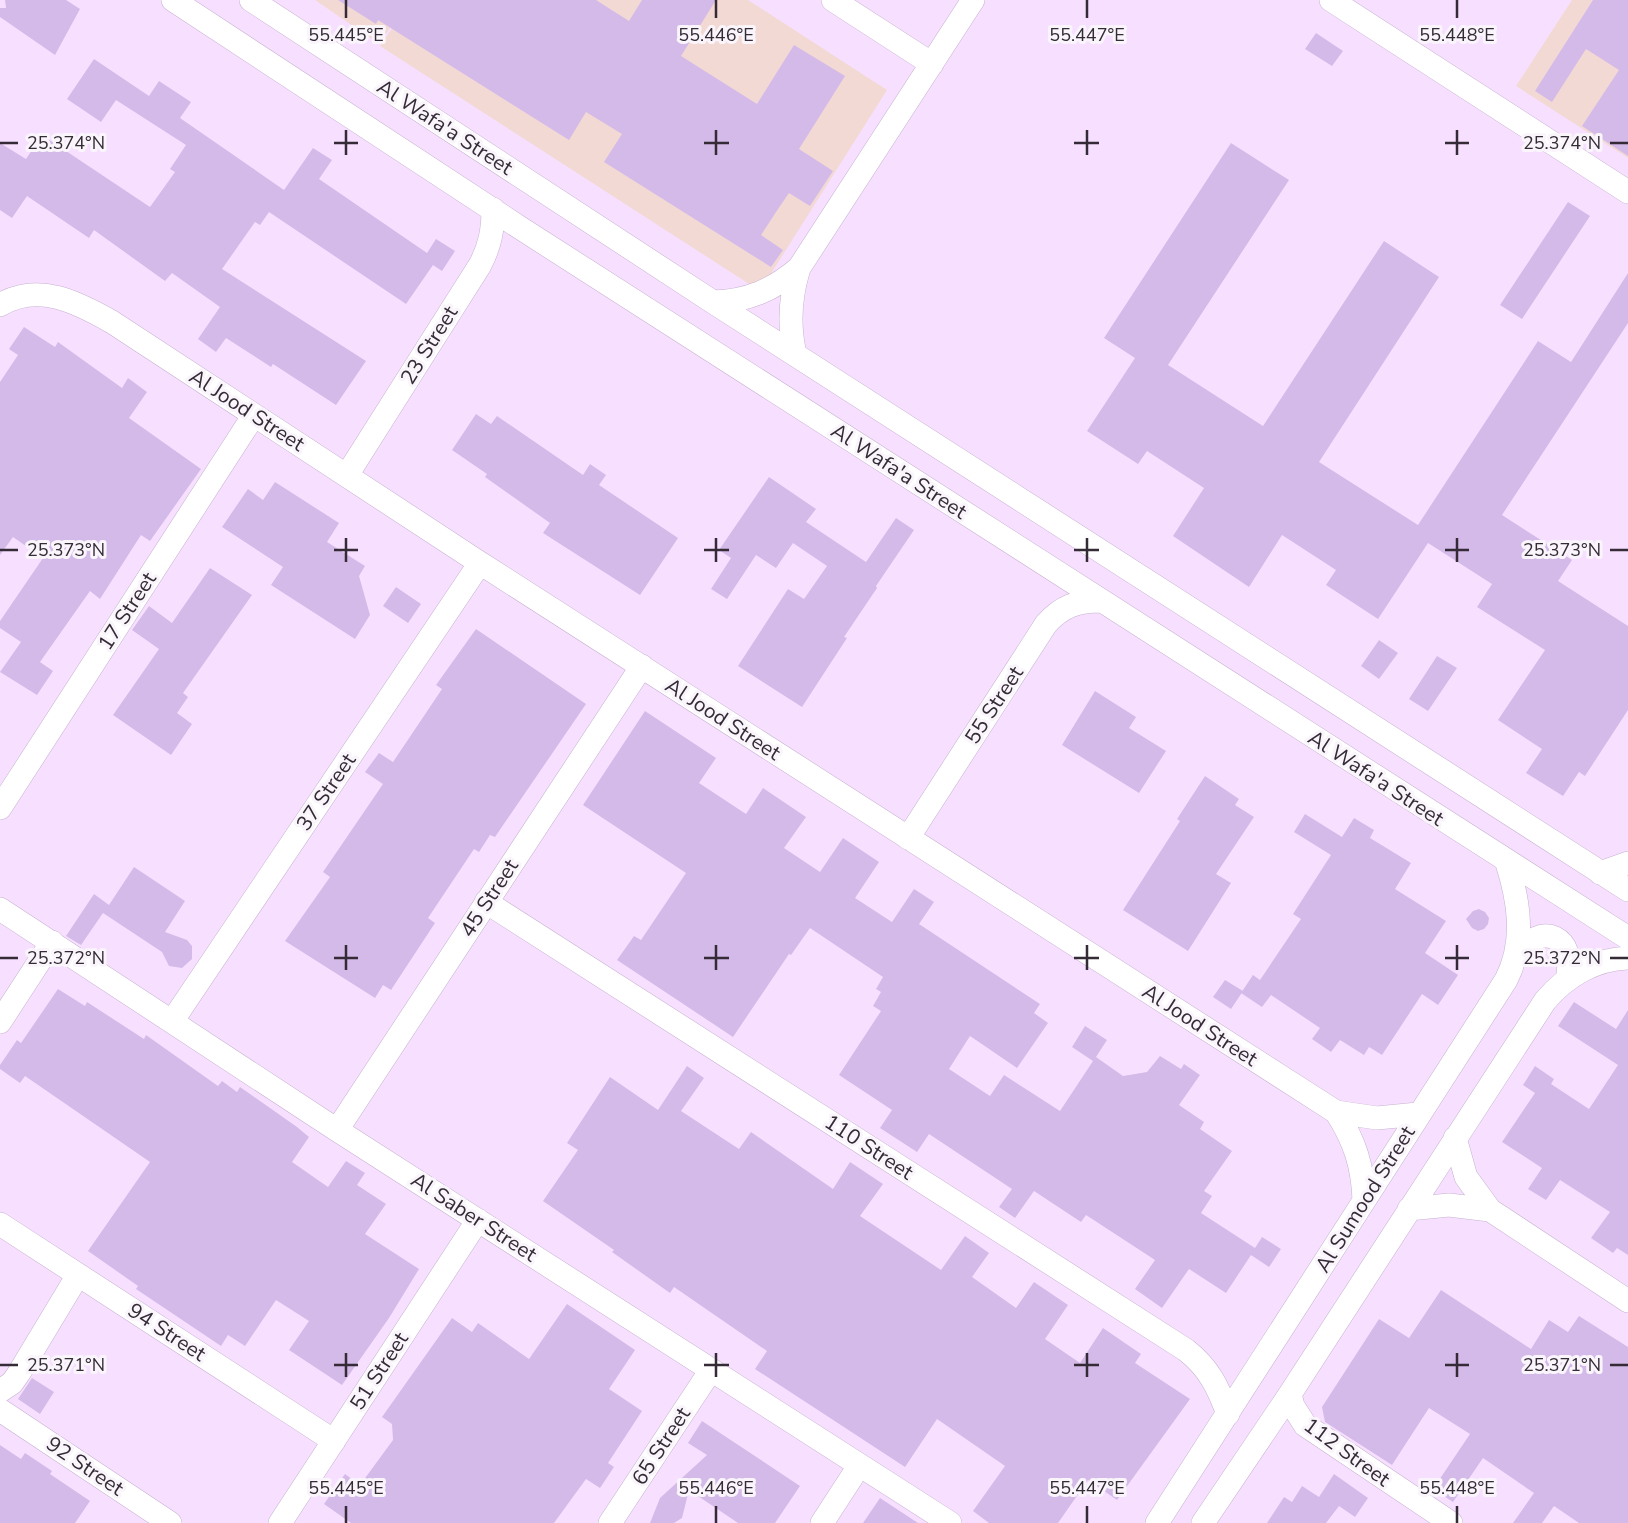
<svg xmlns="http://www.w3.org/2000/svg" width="1628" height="1523" font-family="'Nunito Sans',sans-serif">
	<rect width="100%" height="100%" fill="#f7e0ff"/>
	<!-- education -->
	<path fill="#f3d9d4" d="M315,0H409L379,44Z
		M411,0H748L887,90L760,291L380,46Z
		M1572,0H1628V158L1516,86Z"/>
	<!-- building -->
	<path fill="#d4bae9" d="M5,0H66L80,9L55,55L0,17V8H6Z
		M338,0H596L629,21L642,0H716L681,56L757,104L794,45L845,76L799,149L833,171L810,206L789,193L778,209L761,235L783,250L771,267L604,162L622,134L586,112L569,140L378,20L376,24Z
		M1593,0H1628V156L1582,126L1619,70L1586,49L1552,102L1535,91Z
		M1316,33L1343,51L1332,66L1305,49Z
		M94,59L149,96L159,81L191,102L180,118L284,190L313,148L332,160L319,179L427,253L436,239L455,251L442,271L433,265L406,304L269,212L260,225L255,222L222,269L366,361L336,405L273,364L271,367L226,338L216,352L198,339L220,307L172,273L165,281L94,230L89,238L27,196L12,218L0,210V143L26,159L42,135L150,207L175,172L170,169L186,145L116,100L101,122L67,99Z
		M1231,143L1289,180L1168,365L1263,426L1384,241L1439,277L1319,462L1418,525L1538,341L1571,362L1628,273V323L1502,515L1572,560L1558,581L1628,626V710L1585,776L1579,772L1563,796L1526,773L1542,749L1498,720L1545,650L1477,607L1492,584L1428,543L1378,619L1326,585L1336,570L1282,535L1249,587L1173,536L1204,488L1147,451L1138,464L1087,431L1135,358L1104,338Z
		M1568,202L1590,216L1522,319L1500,305Z
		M24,327L55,347L58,342L122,388L128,378L147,392L129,418L201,469L150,541L141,535L100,599L90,591L40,662L53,671L37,695L0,672L21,642L0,628V621L43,558L13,537L0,555V382L18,355L9,349Z
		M476,414L491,424L497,416L583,475L590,464L606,475L599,485L678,538L640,595L543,533L550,523L485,477L487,474L452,450Z
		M769,477L816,509L806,522L866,562L896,518L914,530L876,586L877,588L844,637L847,638L802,707L738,666L788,589L804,599L827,566L793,543L776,568L756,555L727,599L711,589L731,558L719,550Z
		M275,482L339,523L327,542L365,566L359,576L370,615L355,639L271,585L283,567L222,527L248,489L263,500Z
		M210,568L252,595L183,693L188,697L177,713L192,724L171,755L113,715L159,649L132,630L149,606L172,623Z
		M396,587L421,604L408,623L383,606Z
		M476,629L586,704L495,837L490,835L479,852L474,849L428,918L435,923L391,990L383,985L375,998L285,941L330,877L323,872L383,784L365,772L379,753L393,762L442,689L436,685Z
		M1379,640L1398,653L1379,679L1361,666Z
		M1437,656L1457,668L1428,711L1409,699Z
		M1095,691L1136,717L1129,728L1166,751L1139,793L1062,745Z
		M645,711L716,758L699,783L746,814L763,788L806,817L784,848L820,872L843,838L879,862L855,898L892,922L914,889L934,902L919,924L1040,1004L1034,1013L1048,1023L1017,1068L970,1036L949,1069L990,1096L1004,1075L1060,1111L1093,1061L1072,1047L1085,1026L1107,1040L1096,1057L1123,1076L1147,1072L1160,1056L1181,1069L1184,1064L1200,1075L1179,1105L1204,1122L1200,1129L1232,1151L1204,1191L1212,1196L1201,1213L1255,1248L1262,1237L1281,1249L1269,1267L1251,1255L1226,1293L1189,1269L1162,1308L1135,1289L1155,1260L1086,1215L1081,1222L1034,1191L1015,1218L999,1207L1012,1189L929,1134L917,1152L880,1128L892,1110L839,1075L881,1011L873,1006L881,992L876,989L883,977L810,928L791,955L789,954L733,1037L617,960L634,936L641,940L686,873L583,805Z
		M1205,776L1239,799L1235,805L1254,817L1216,874L1231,883L1188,951L1123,910L1180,821L1177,819Z
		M1305,814L1342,837L1354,818L1374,830L1370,838L1411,863L1395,889L1446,921L1425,953L1458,975L1438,1005L1422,994L1382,1055L1369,1047L1364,1055L1340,1040L1331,1052L1312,1039L1320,1028L1271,995L1262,1007L1241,993L1253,975L1260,980L1301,919L1293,914L1331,855L1294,832Z
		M134,867L185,901L165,932L187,940L192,946V959L182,968L169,966L162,952L103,913L81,945L66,936L94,894L109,905Z
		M1479,909L1485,912L1489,918L1488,924L1484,929L1478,931L1472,928L1466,919L1473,911Z
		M1225,980L1243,991L1231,1009L1213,997Z
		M58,989L85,1006L87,1002L144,1039L146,1035L218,1086L222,1081L237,1092L240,1087L297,1127L309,1137L292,1162L328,1187L346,1161L365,1173L357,1185L386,1204L365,1234L419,1269L389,1318L342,1385L289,1350L309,1321L276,1300L245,1346L228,1335L221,1346L136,1289L138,1286L88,1251L150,1162L25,1076L20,1083L0,1069V1065L17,1040L21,1043Z
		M1574,1002L1616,1029L1628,1010V1255L1617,1248L1613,1253L1591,1238L1610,1212L1560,1180L1546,1200L1528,1189L1542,1168L1502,1142L1535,1093L1523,1085L1535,1066L1554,1079L1551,1084L1589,1109L1618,1065L1558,1026Z
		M687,1066L704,1078L681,1111L739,1149L751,1132L833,1189L850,1162L883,1184L860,1216L941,1270L965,1236L989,1253L972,1277L1016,1308L1034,1282L1068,1305L1045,1339L1080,1363L1103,1328L1141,1354L1135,1363L1190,1399L1117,1500L1088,1480L1058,1523H989L973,1511L1005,1466L937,1419L905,1467L755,1369L767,1351L674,1287L670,1293L612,1252L614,1250L543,1201L578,1150L567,1143L610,1077L658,1110Z
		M1441,1290L1531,1349L1549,1320L1568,1332L1579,1316L1628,1347V1523H1579L1554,1506L1542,1523H1513L1534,1493L1483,1458L1453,1502L1433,1489L1470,1434L1429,1408L1392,1465L1325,1422L1322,1407L1379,1319L1409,1338Z
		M567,1304L635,1350L609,1389L642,1411L608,1463L614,1467L600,1488L586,1479L554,1523H351L324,1504L345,1474L360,1485L393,1440L392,1424L382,1417L452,1318L472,1332L478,1323L529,1359Z
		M32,1378L54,1392L40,1414L18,1399Z
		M702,1421L800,1486L775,1523H738L689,1490L682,1518L674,1523H650L660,1498L707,1455L688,1443Z
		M0,1445L21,1459L25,1453L52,1471L50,1474L90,1501L75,1523H0Z
		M1334,1474L1368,1498L1355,1517L1339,1506L1326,1523H1267L1284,1497L1292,1502L1302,1486L1319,1497Z
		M880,1498L918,1523H863Z"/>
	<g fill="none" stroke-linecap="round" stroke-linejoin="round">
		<!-- minor casing -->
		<g stroke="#c7b1cf" stroke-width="24">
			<path id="minor" d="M173,0L522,229L1628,938
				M251,0L713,302L1628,890
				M833,0L932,64
				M1331,0L1628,192
				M713,302C748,301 773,290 799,268
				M0,305C38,282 77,302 112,322L480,563L1336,1112L1377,1118L1418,1114
				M795,354C788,324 790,297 799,268L973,0
				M347,475L480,265C490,246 493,230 493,209
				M0,808L254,415
				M908,838L1046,624C1062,606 1077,601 1101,601
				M1600,873L1628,863
				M486,902L1186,1350C1209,1368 1218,1387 1228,1414
				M0,909L337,1130L950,1523
				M1517,956C1541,919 1577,937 1567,979
				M173,1020L480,563
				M0,1022L52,942
				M1336,1112C1355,1141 1363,1167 1364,1201
				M337,1130L642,666
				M1455,1138L1466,1177L1490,1210L1628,1301
				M1409,1209L1449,1205L1490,1210
				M0,1224L334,1441
				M0,1391L12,1383L19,1373L78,1275
				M1290,1394L1293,1406L1305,1425L1451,1523
				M0,1410L170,1523
				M280,1523L478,1220
				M610,1523L711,1370
				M822,1523L859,1466
				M1157,1523L1506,980C1526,941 1519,900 1506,860
				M1203,1523L1290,1394L1545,1001C1566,976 1595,959 1628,958"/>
		</g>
		<!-- minor -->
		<use href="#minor" stroke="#fff" stroke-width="23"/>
	</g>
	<!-- ticks -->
	<path fill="none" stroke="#342b37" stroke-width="2.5" d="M346,0V18M716,0V18M1087,0V18M1457,0V18M346,130V155M716,130V155M1087,130V155M1457,130V155M0,143H18M334,143H358M704,143H729M1074,143H1099M1445,143H1469M1610,143H1628M346,538V562M716,538V562M1087,538V562M1457,538V562M0,550H18M334,550H358M704,550H729M1074,550H1099M1445,550H1469M1610,550H1628M346,945V970M716,945V970M1087,945V970M1457,945V970M0,958H18M334,958H358M704,958H729M1074,958H1099M1445,958H1469M1610,958H1628M346,1353V1377M716,1353V1377M1087,1353V1377M1457,1353V1377M0,1365H18M334,1365H358M704,1365H729M1074,1365H1099M1445,1365H1469M1610,1365H1628M346,1506V1523M716,1506V1523M1087,1506V1523M1457,1506V1523"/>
	<g text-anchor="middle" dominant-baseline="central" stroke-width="6" stroke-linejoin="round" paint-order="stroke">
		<!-- street labels -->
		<g font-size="21" fill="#342b37" stroke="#f9f5fb">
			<text transform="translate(445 127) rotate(33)">Al Wafa'a Street</text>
			<text transform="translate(429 345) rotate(-58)">23 Street</text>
			<text transform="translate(247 410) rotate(33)">Al Jood Street</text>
			<text transform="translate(899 471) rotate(33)">Al Wafa'a Street</text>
			<text transform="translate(127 611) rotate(-57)">17 Street</text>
			<text transform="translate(994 705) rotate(-57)">55 Street</text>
			<text transform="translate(723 719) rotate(33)">Al Jood Street</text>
			<text transform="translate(1376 778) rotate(33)">Al Wafa'a Street</text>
			<text transform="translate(326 792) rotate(-56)">37 Street</text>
			<text transform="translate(489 898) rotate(-57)">45 Street</text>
			<text transform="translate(1200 1025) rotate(33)">Al Jood Street</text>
			<text transform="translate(869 1147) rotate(33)">110 Street</text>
			<text transform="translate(1365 1199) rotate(-58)">Al Sumood Street</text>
			<text transform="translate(474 1217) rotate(33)">Al Saber Street</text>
			<text transform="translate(167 1332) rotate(33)">94 Street</text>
			<text transform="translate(379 1371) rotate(-57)">51 Street</text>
			<text transform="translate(661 1446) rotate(-57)">65 Street</text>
			<text transform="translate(1347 1452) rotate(36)">112 Street</text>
			<text transform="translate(85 1466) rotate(34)">92 Street</text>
		</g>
	</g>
	<g font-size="18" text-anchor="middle" fill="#342b37" stroke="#f9f5fb" stroke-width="6" stroke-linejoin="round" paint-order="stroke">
		<text x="346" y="41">55.445°E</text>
		<text x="716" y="41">55.446°E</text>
		<text x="1087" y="41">55.447°E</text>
		<text x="1457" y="41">55.448°E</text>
		<text x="66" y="149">25.374°N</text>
		<text x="1562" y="149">25.374°N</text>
		<text x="66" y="556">25.373°N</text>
		<text x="1562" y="556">25.373°N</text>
		<text x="66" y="964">25.372°N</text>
		<text x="1562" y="964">25.372°N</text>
		<text x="66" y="1371">25.371°N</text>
		<text x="1562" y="1371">25.371°N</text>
		<text x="346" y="1494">55.445°E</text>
		<text x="716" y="1494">55.446°E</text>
		<text x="1087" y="1494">55.447°E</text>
		<text x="1457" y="1494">55.448°E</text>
	</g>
</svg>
